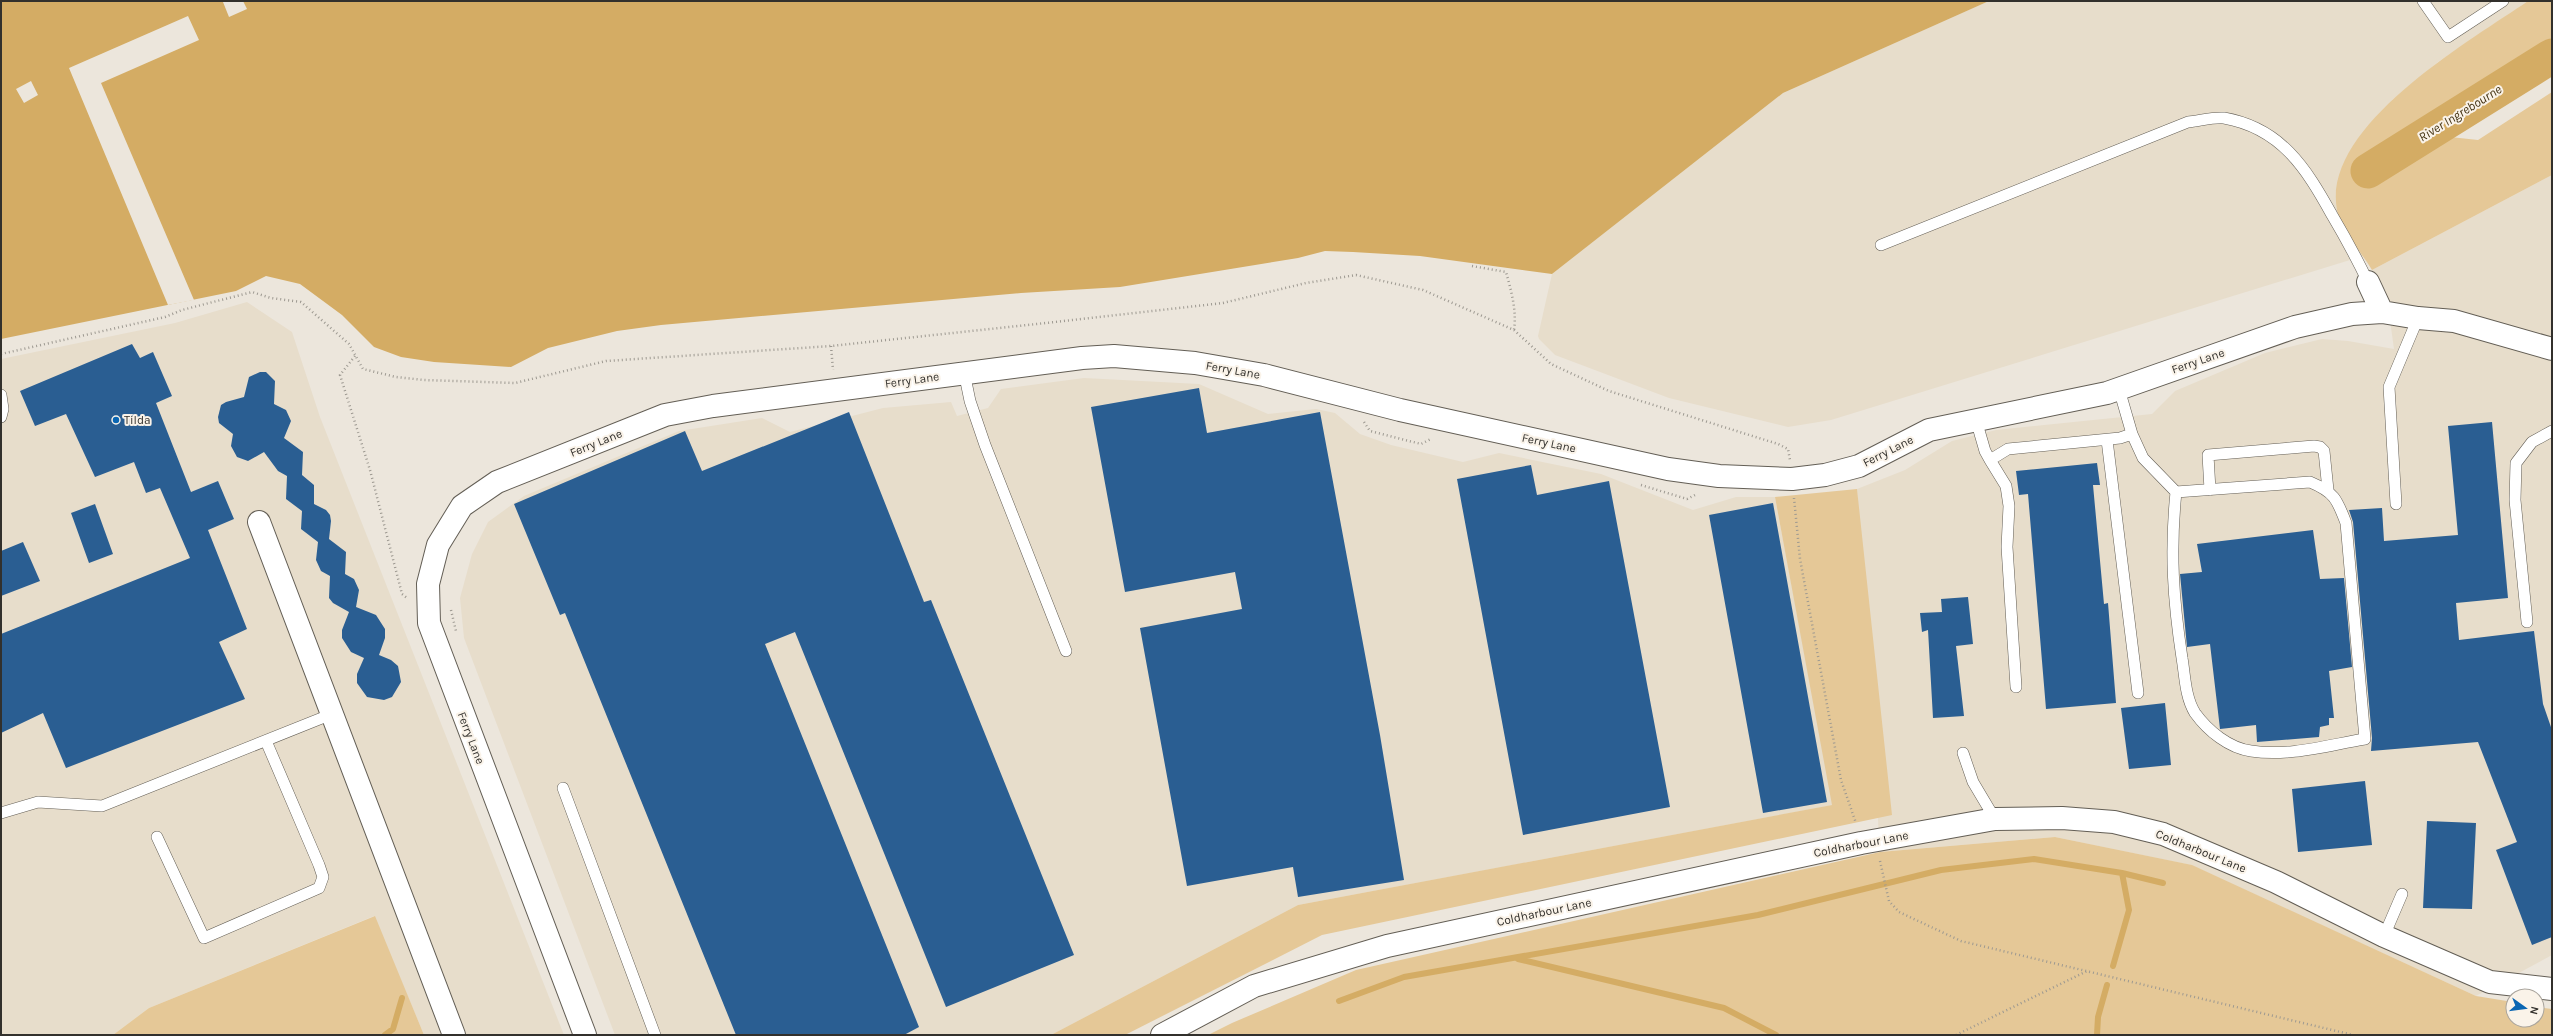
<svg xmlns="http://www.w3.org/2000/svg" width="2553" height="1036" font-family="Karla,sans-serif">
	<rect width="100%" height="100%" fill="#ece6dc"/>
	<!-- built -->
	<path fill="#e7ddcb" d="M1989,1H2528L2438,62L2392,100L2350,236L2363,256L1831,420L1788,427L1669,398L1555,355L1539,339L1538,336L1552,274L1783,93Z
		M2552,175V955L2476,996L2191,865L2055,837L1880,852L1857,489L1905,470L1952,441L1996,430L2152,414L2175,391L2265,353L2322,339L2348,341L2394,349L2386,292L2372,270Z
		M247,302L292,332L320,417L564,1035H424L374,916L149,1008L113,1035H1V359L175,323Z
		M1084,378L1199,384L1268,414L1316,409L1335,413L1360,434L1391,445L1463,462L1499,453L1601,474L1693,510L1736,497H1775L1833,805L1298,905L1051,1035H615L464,638L460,598L472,554L488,522L524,496L679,431L762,418L790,432L883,408L951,402L957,416L988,408L1001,389Z"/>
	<!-- green -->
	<path fill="#e5c897" d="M2528,1H2552V47L2386,148L2393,163L2441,136L2478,140L2552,92V175L2372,270C2362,253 2340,229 2337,210C2321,126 2470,41 2528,1Z
		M1857,489L1892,815L1322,935L1125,1035H1051L1298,905L1832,805L1775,497Z
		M2055,837L2192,865L2476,996L2513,1002V1020H2537V1007L2552,1009V1035H1208L1232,1023L1356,970L1880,852Z
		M375,916L424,1035H113L149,1008Z"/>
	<!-- water -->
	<path fill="#d4ac64" d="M1,1H1989L1783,93L1552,274L1420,256L1353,252L1325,251L1298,258L1120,287L1021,293L661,325L617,331L548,348L511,367L434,362L401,357L374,347L342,315L300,284L266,276L236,291L1,339Z"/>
	<!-- pier -->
	<path fill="#ece6dc" d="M226,1H243L247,9L229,17L223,2Z
		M188,16L199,40L101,83L194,300L168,305L69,68Z
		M31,81L38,95L24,103L16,89Z"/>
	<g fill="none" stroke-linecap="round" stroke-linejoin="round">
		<!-- stream -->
		<path stroke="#d4ac64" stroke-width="6" d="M1518,959L1724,1008L1776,1035
			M2113,966L2129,910L2122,873
			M1339,1001L1404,977L1758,915L1941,870L2034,859L2122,873L2163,883
			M385,1035L393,1029L402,998
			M2097,1035L2098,1017L2107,985"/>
		<!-- river -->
		<path stroke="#d4ac64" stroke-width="35" d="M2368,171L2552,56"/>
	</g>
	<!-- building -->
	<path fill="#2a5e92" d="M132,344L140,358L153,352L172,396L156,403L191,492L218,481L234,519L208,530L247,629L219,642L245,699L66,768L43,713L1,733V634L190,558L160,488L146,493L134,462L95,477L66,414L35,426L20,391Z
		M260,372H266L275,381L274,404L286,410L291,421L284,438L303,452L302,475L314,485V504L326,510L330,515L331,521L329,539L346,552L345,574L354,579L359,590L356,607L376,615L385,629V638L379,655L391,660L398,666L401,682L392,697L384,700L367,697L357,683V674L364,658L351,652L342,638V630L349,612L333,603L329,598L330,576L321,571L316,560L318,542L301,529L302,511L286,499L287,476L278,471L264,452L248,461L237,457L231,446L233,434L219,423L218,417L221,405L226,402L244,397L249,377Z
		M1199,388L1207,433L1320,412L1380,735L1404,880L1298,897L1293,867L1187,886L1140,628L1242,609L1235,572L1125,592L1091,407Z
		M849,412L924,602L931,600L1074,955L946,1007L795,632L765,644L919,1027L904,1035H736L565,613L560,615L514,504L685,431L702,471Z
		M2492,422L2508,598L2456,603L2459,640L2534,631L2543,704L2552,730V937L2532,945L2496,850L2517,842L2478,742L2371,751L2372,738L2353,522L2349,510L2382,508L2384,541L2458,535L2448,426Z
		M2097,463L2100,485H2093L2104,604L2108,603L2116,703L2046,709L2028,494L2019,495L2016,471Z
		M1531,465L1537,495L1609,481L1670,807L1523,835L1457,479Z
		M1773,503L1827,802L1763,813L1709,515Z
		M95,504L113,554L89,563L71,513Z
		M2313,530L2320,579L2344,578L2352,667L2329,671L2334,718H2329V725L2320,727L2319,737L2257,742L2256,725L2220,729L2210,644L2187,647L2180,574L2202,572L2197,544Z
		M23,542L40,581L1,596V551Z
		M1968,597L1973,644L1956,646L1964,716L1933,718L1928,630L1922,632L1920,613L1942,612L1941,599Z
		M2165,703L2171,765L2129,769L2121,708Z
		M2365,781L2372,845L2298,852L2292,789Z
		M2427,821L2476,823L2472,909L2423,908Z"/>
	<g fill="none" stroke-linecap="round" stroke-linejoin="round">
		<!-- lane casing -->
		<g stroke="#635e55" stroke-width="12">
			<path id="lane" d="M2423,1L2448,37L2503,1
				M1881,245L2188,122C2199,121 2213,117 2224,118C2281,128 2306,168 2332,215C2345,237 2357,259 2368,282
				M964,372L970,401L985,445L1066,651
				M2119,389L2132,434L2143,458L2176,492L2310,482C2334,492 2337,499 2346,523L2365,739C2328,745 2289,757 2251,751C2229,748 2208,731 2195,713C2185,697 2185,675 2182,658C2173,599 2170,551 2176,492
				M1,395L3,409L1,417
				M1976,420L1985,451L1990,460L2008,449L2120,438L2132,434
				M2107,440L2138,693
				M1990,460L2006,486L2009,506L2007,547L2016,687
				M2210,490L2208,455L2314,446L2320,447L2324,451L2328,490
				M2396,504L2389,387L2418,318
				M2527,622L2515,500L2516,463L2532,442L2552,431
				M1963,753L1973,782L1995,819
				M563,788L655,1035
				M1,813L38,802L102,806L332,714
				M157,837L204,938L319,888L323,877L319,865L266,741
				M2384,936L2402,894"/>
		</g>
		<!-- street casing -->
		<g stroke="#635e55" stroke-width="24">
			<path id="street" d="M2368,282L2382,312
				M259,522L454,1035
				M585,1035L429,623L428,584L438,545L462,506L497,482L665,415L713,406L1082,358L1114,356L1195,363L1264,375L1400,410L1668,469L1719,476L1792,479L1825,475L1859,466L1929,430L2107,393L2295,327L2352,314L2382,312L2418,318L2454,321L2552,349
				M1162,1035L1254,986L1387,946L1861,843L1995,819L2062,818L2114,822L2163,834L2276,882L2384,936L2490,982L2552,989"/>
		</g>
		<!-- path -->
		<path stroke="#9d9991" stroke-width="2.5" stroke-dasharray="1 3" stroke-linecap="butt" d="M1472,266L1506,272C1511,290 1517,311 1514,330
			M831,346L833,370
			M1,354L165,317L182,310L252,292L271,298L301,302L349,344L363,369L396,377L424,380L515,383L606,361L831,346L1046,323L1223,303L1306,283L1356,275L1423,290L1514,330L1551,364L1609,391L1778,444L1788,449L1790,460
			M355,356L340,375L370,470L402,594L407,598
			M1364,422L1370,431L1421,444L1431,439
			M1641,485L1687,499L1697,494
			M1794,498L1800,559L1841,780L1856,823
			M451,610L456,631
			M1880,861L1889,901L1899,912L1961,941L2353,1035
			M1956,1035L2089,970"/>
		<!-- lane -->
		<use href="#lane" stroke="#fff" stroke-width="11"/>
		<!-- street -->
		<use href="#street" stroke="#fff" stroke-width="22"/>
	</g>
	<!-- markers -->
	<circle fill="#0a66b3" stroke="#faf3e9" stroke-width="1.5" cx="116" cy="420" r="4"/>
	<g text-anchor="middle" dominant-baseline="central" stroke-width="4" stroke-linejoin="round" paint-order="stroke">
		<!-- street labels -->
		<g font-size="12" fill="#32302c" stroke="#faf3e9">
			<text transform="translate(2198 361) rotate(-19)">Ferry Lane</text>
			<text transform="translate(1233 370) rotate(10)">Ferry Lane</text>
			<text transform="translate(912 380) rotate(-8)">Ferry Lane</text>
			<text transform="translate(596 443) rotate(-22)">Ferry Lane</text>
			<text transform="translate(1549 443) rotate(12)">Ferry Lane</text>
			<text transform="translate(1888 451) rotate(-27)">Ferry Lane</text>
			<text transform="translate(471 738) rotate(69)">Ferry Lane</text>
			<text transform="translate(1861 844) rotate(-11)">Coldharbour Lane</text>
			<text transform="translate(2201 851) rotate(22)">Coldharbour Lane</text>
			<text transform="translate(1544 912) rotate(-12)">Coldharbour Lane</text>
		</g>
		<!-- poi labels -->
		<g font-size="12" fill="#32302c" stroke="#faf3e9" text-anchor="start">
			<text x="124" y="420">Tilda</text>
		</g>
		<!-- water labels -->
		<g font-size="13" font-style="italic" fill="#41300f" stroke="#faf3e9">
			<text transform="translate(2460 113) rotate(-32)">River Ingrebourne</text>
		</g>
	</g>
	<!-- border -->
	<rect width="2553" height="1036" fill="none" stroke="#32302c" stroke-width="4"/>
	<!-- north arrow -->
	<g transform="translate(2525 1008) rotate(104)"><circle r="19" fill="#faf3e9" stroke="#aaa59d"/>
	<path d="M0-3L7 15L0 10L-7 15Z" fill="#0a66b3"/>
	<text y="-6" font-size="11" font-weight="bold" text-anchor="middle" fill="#32302c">N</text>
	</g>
</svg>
